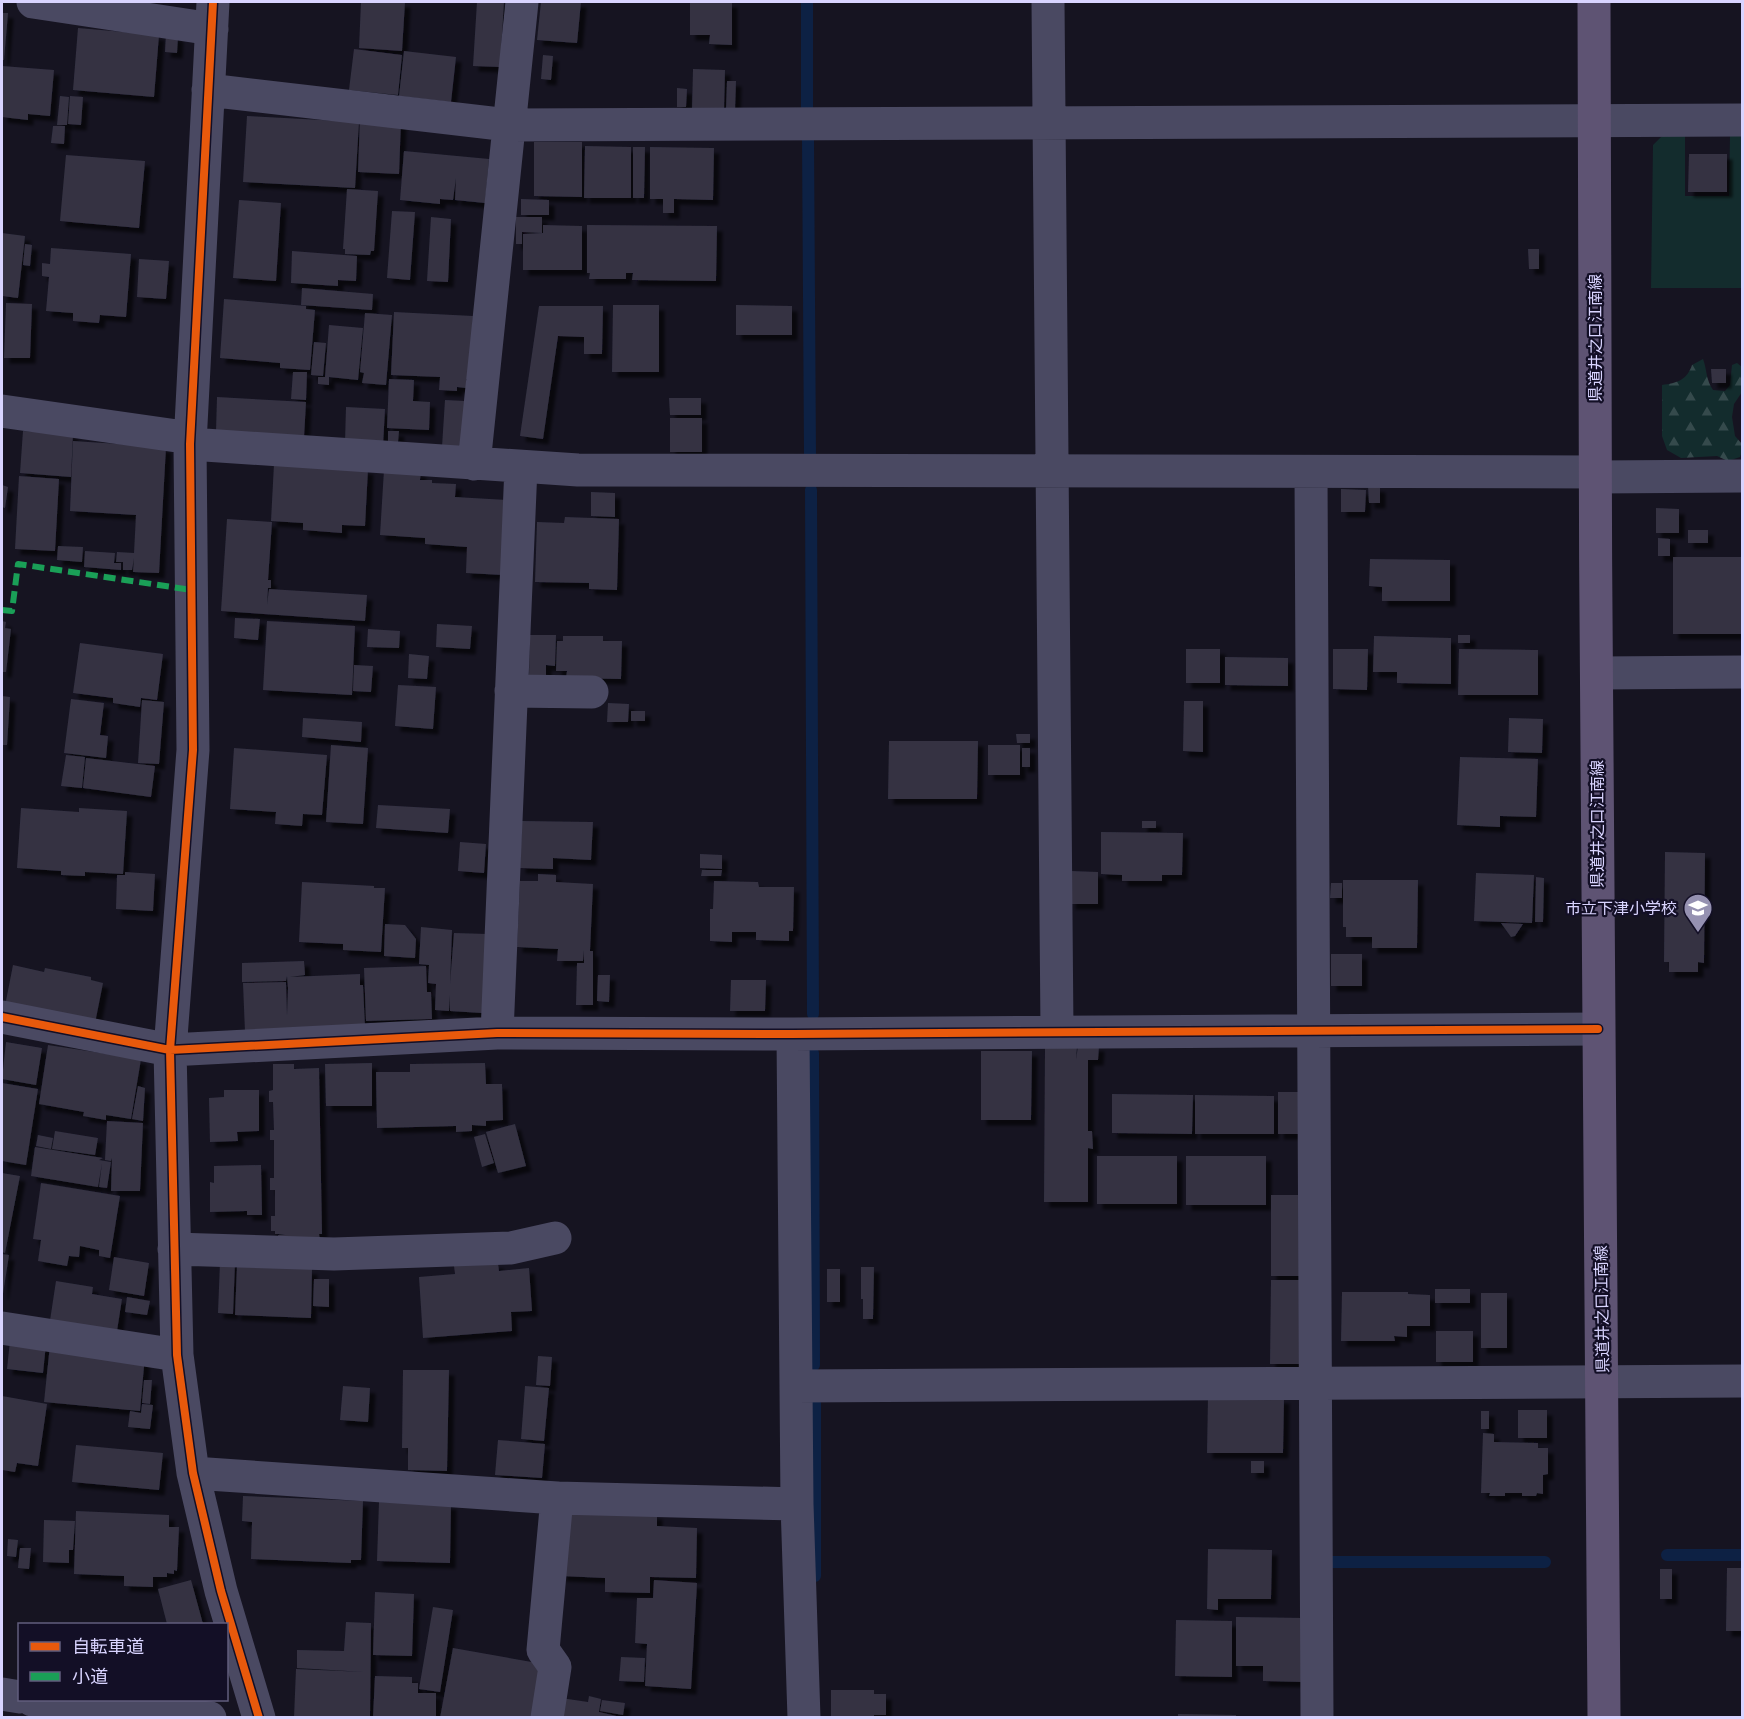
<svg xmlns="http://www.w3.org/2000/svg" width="1744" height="1719" font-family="Cabin,'Noto Sans JP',sans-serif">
	<defs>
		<pattern id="forest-firs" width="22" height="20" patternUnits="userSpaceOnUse" patternTransform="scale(1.5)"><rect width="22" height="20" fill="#132c2d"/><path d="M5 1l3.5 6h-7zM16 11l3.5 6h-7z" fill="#354a4c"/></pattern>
		<filter id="shadow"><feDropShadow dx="5.5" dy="5.5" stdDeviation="1.5" flood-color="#0009"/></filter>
	</defs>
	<rect width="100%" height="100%" fill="#161421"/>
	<!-- grass -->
	<path fill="#132c2d" d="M1665,133H1685V196H1729L1730,134H1742V288H1651L1653,145Z"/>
	<!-- forest -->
	<path fill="url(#forest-firs)" d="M1703,359C1707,370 1706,380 1713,390L1725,391L1730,385L1732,365L1737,363L1742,367V392L1734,404L1732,417L1735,436L1742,444V451L1740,457L1728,461L1717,456L1681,458L1667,450L1662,436V385C1677,383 1687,380 1692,365Z"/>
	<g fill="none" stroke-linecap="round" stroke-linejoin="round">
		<!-- stream -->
		<path stroke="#0d2144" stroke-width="12" d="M807,2V112
			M808,139L810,455
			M811,490L813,1014
			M813,1053L814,1365
			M815,1403V1576
			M1667,1555H1742
			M1331,1562H1545"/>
	</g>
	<!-- building -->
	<path fill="#343243" filter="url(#shadow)" d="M361,2H405L402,51L359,48Z
		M477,2H504L500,67L473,66Z
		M541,2H581L577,43L537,40Z
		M690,2H732V45L709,44L710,35H690Z
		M2,13H8L4,60H2Z
		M78,28L159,35L154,97L73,90Z
		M166,34L178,36L177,53L165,52Z
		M354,49L402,55L398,95L349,90Z
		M404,51L456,57L451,102L399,96Z
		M543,55L553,56L551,80L541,79Z
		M2,66L54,70L50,116L28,114V120L2,117Z
		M693,69L725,70L724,110H692Z
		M727,81H736L735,110H726Z
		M677,88L687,89L686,107H677Z
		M60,96L69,97L67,125H57Z
		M70,96L83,97L81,125L68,124Z
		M247,116L359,122L355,188L243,182Z
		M360,118L401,120L399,174L358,172Z
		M53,126H65L64,144L51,143Z
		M534,142H582V197L534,196Z
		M585,146L631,147V198H584Z
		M633,147H645L644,198H633Z
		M650,147L714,148L713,200L674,199V213H663V199H650Z
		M404,151L489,159L485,203L455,200L456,178L453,200L440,199V204L400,200Z
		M1689,154H1727V192H1688Z
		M66,155L145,161L139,228L60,221Z
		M347,189L378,191L374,251H371L370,255L345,254V249H343Z
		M521,199L549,200V215H521Z
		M239,200L281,203L276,281L233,278Z
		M392,211L415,212L410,280L387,278Z
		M431,217L451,219L448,282L427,281Z
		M516,217H542V233L522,232V244H516Z
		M543,225L582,226V270H523V234L543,233Z
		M587,225L717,226L716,281L632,280L633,273H626V279H589L590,273H587Z
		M2,233L25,236L18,298L2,296Z
		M25,244L32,245L30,266L23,265Z
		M51,248L131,254L126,317L100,315L99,323L73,321V313L46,311L49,277L42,276V263L50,264Z
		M1528,249H1539V269H1529Z
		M292,251L357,256L356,281L338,280V286L291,283Z
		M139,259L169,261L166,299L137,297Z
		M302,288L373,294L372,310L301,305Z
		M224,299L306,306V309L315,310L310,370L280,368V363L220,358Z
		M6,303L32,304L30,358H4Z
		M613,305H659V372H612Z
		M736,305L792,306V335H736Z
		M539,306H603L602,354H584V337L558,336L543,439L520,436Z
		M394,312L473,316L469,379H466V388L457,387V391L439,390L440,377L391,375Z
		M365,313L392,315L386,385L362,383L364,373L360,372Z
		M329,325L363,328L358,380L329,377V385L318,384V377H325Z
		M314,342L326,343L323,376L311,375Z
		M1711,369H1726V383H1712Z
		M293,372H307L306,400L291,399Z
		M389,379L414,380L413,401L430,402L429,430L387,428Z
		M217,397L306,402L304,437L216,432Z
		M669,398H701V415H670Z
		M445,400L465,401L462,448L442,447Z
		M346,407L385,409L383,445L345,443Z
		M670,418H702V452H670Z
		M23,431L73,434L71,477L20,473Z
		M388,431H399L398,442L388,441Z
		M73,441L166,447L159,573L133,572L134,558L132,570H123V562H116L117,552L134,553L136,515L70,511Z
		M274,464L368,469L365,526L342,525V533L303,530V523L271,521Z
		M384,470L421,472L420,480H432V483L456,484L455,497L507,500L503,575L466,573L467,547L425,544V538L380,535Z
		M19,476L59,479L55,551L15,549Z
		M2,485L8,487L5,508L2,507Z
		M1368,486L1380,487V503H1369Z
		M1341,489L1366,490L1365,512H1341Z
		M591,492L615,493V517L591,516Z
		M1656,508L1679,509V533H1656Z
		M565,517L619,519L617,590L589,589V583L535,582L537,522L564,523Z
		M227,519L272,522L268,580H271V588H268L267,605L269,589L367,595L365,621L221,611Z
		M1688,530H1708V543H1688Z
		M1658,538L1670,539V556H1658Z
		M58,546L83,547L82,562L57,560Z
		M85,551L115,553L114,563H121V570L84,567Z
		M1673,557H1742V634H1673Z
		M1370,559L1450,560V601H1382V587L1369,586Z
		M235,618L260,619L258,640L234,638Z
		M2,621L6,622L5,628L11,629L6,672H2Z
		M267,621L355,626L352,695L263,690Z
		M437,624L472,626L470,649L436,647Z
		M368,629L400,631L399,648L367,647Z
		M530,635H556L555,666L546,665V676L529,675Z
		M1458,635H1470V643H1458Z
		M563,636H603V641H622L621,679L566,678L567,671H556L557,641H563Z
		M1374,636L1451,638V684L1397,683V672H1373Z
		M80,643L163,654L157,700L141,698L140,707L113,703V698L73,693Z
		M1186,649H1220V683H1186Z
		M1333,649H1368L1367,690L1333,689Z
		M1459,649L1538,650V695H1458Z
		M409,654L429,656L427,679L408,678Z
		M1225,657L1288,658V686L1225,685Z
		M354,665L373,666L371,692L353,691Z
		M398,685L436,687L433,729L395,726Z
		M2,696L10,697L7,745H2Z
		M71,699L104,703L100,735L108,736L106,758L64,753Z
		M142,700L164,702L159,764L138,763Z
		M1184,701H1203V752L1183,751Z
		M608,703L629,704L628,722H607Z
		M631,711H645V721H631Z
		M303,718L362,722L361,742L302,737Z
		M1509,718L1543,719L1542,753L1508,752Z
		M1016,734H1030V743H1017Z
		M889,741H978L977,799H888Z
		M331,745L368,748L363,824L326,822Z
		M988,745H1020V775H988Z
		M234,748L327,755L322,815L303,814L302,826L275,824L276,812L230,809Z
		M1022,748H1030V767H1022Z
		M66,755L85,757L82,788L61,786Z
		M1460,757L1538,759L1536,817L1500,816V827L1457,825Z
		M86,758L155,766L151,797L83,788Z
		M378,805L450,809L448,833L376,828Z
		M21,808L79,812V808L127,811L123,874L85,872V876L61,875V871L17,868Z
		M522,821L593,822L591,860L553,858V869L520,868Z
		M1142,821H1156V828H1142Z
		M1101,832L1183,833L1182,875H1162V881H1122V875L1101,874Z
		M460,842L486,844L484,873L458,871Z
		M1665,852L1705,853L1704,963L1698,962V972H1669V962H1664Z
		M700,854L722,855V869L700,868Z
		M702,870H722L721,876H701Z
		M1071,871L1098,872V904H1070Z
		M125,872L155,874L153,911L116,909L117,875H125Z
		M1476,873L1534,875L1532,923L1474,921Z
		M538,874L556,875V882L593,884L590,951H593V1005H576L577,963H584V950L583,961H557L558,949L517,947L520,881H538Z
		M1536,877L1544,878L1543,922H1535Z
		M1343,880H1418L1417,948H1372V937H1346V927H1343Z
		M714,881L758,882L759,887H794L793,931H789V941L756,940V932H732V942L710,941V909H713Z
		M302,882L374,886V888H385L381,952L343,950V944L299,942Z
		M1331,883H1342V898H1330Z
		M1501,923L1523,924L1515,936L1511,937Z
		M385,924L405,925L416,939L415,958L384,956Z
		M421,927L452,930L450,984L454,933L487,934L482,1013L450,1011V995L449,1011L435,1010L436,984L428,983L429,965L419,964Z
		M1331,954H1362V986H1331Z
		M304,961L305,975L290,977L360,974V985H363L365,1027L245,1032L243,983L286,982L287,1016L288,988L287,976L286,981L242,982V963Z
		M13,965L44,972L45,968L91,977V980L103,983L95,1023L5,1006Z
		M426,966L427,992H431L432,1019L366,1021L364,968Z
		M598,975H610L609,1002L597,1001Z
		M731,980H766L765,1011H730Z
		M6,1042L42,1048L36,1085L2,1079Z
		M48,1045L141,1059L131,1119L106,1115V1120L83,1116L84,1112L39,1104Z
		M1045,1046H1077L1076,1060L1078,1046H1099L1098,1060H1088V1131H1092L1093,1149L1088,1148V1202H1044Z
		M981,1051H1032L1031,1120H981Z
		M372,1063V1106H326L325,1064Z
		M485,1063L486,1084H502L503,1120L486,1121V1126L472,1125V1131L456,1132V1126L377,1128L376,1072H410V1064Z
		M273,1064H294V1069L319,1068L322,1234H319L320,1240L279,1241L278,1235L285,1234H275V1231H271V1216H275V1190H270V1178H274V1140H270V1130H274L273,1102H269V1091L273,1090Z
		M2,1083L38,1089L26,1165L2,1161Z
		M138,1086L145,1088L143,1121L132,1119Z
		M224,1090H259V1131L237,1132L238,1141L210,1142L209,1098L224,1097Z
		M1278,1092H1304V1134H1278Z
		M1112,1094L1193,1095L1192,1134L1112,1133Z
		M1195,1095L1274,1096V1134H1195Z
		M107,1121L143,1123L140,1191H111L112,1158L111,1161L105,1160Z
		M515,1124L526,1166L498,1173L486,1132Z
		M55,1131L98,1138L95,1155L52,1149Z
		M485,1134L494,1163L482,1167L474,1137Z
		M38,1135L53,1138L51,1149L36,1146Z
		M35,1147L103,1158L99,1160L111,1162L107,1188L99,1187L102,1163L98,1187L31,1176Z
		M1097,1156H1177V1204H1097Z
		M1186,1156H1266V1205H1186Z
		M261,1165L262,1215H247V1211L210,1212V1182L214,1183V1166Z
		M2,1173L20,1176L5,1253L2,1252Z
		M41,1183L120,1196L110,1258L99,1256V1250L80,1246L79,1257L69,1256L67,1266L38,1261L41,1240L33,1239Z
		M1271,1195H1303V1276H1271Z
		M2,1254L9,1255L3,1294H2Z
		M114,1257L149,1263L144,1296L109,1290Z
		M220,1262H235L233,1314L218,1313Z
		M498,1263L499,1271L529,1268L532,1311L511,1312L512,1331L423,1338L419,1277L455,1274L454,1266Z
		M237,1266L312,1269L311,1318L235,1315Z
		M861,1267H874L873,1319H863V1299H861Z
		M827,1269H840V1302H827Z
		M314,1279H329V1307L313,1306Z
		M1271,1280H1306L1300,1364H1270Z
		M56,1281L93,1287L92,1294L122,1299L116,1337L49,1327Z
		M1435,1289H1470V1303H1435Z
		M1342,1292H1408V1294L1430,1295V1326H1407V1337L1394,1336L1395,1341H1341Z
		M1481,1293H1507V1348H1481Z
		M127,1297L150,1301L147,1315L125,1312Z
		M1436,1331H1473V1362H1436Z
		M10,1341L46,1344L43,1373L7,1369Z
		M50,1345L145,1355L140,1411L44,1402Z
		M538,1356L552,1357L550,1386L536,1385Z
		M403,1370H449L447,1471L408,1470V1448H402Z
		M144,1380H152L150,1404L142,1403Z
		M343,1386L370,1388L368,1422L340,1420Z
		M525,1386L549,1388L544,1441L521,1439Z
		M2,1396L47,1404L38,1466L17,1463L15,1472L2,1470Z
		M1208,1397L1284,1398L1283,1453H1207Z
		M142,1404L153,1405L150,1429L128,1427L130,1411L141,1413Z
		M1518,1410H1547V1438H1518Z
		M1481,1411H1489V1429H1481Z
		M1483,1433L1494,1434V1442L1538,1443V1448H1548V1474L1543,1475V1494L1537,1493L1536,1496H1522V1493H1505V1496H1489L1490,1493H1481Z
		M498,1440L545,1444L542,1478L495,1475Z
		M76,1445L163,1453L159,1490L72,1482Z
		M1251,1461H1264V1473H1251Z
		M243,1496L363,1501L361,1560H351V1563L251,1559L252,1522L242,1521Z
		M379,1502L451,1504L450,1563L377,1561Z
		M76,1511L169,1515V1527H179L177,1571L174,1570V1574L167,1573V1577H153V1587L124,1586V1576L74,1574Z
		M563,1511L657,1514V1526L697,1528L696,1578L650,1577V1593L605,1592V1578L561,1576Z
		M44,1520L75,1521L73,1550H69V1563L43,1562Z
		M8,1539L18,1540L16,1557L7,1556Z
		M20,1548H31L29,1569L18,1568Z
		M1208,1549L1272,1550L1271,1599H1218V1610L1207,1609Z
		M1727,1568H1742V1631H1726Z
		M1660,1569H1672V1599H1660Z
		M191,1580L203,1624H167L158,1589Z
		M654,1580L697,1583L691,1689L645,1686L647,1644L635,1643L637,1598H653Z
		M375,1592L414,1594L412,1656L373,1655Z
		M433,1607L453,1610L440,1692L419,1689Z
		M1236,1617L1303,1618V1682L1263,1681V1666H1236Z
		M1176,1620L1232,1621V1677L1175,1676Z
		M346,1622L371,1623L370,1718H294L296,1669L365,1672L297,1668V1650L344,1651Z
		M453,1648L543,1664L533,1718H487L476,1716V1718H440Z
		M621,1657L645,1658L644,1682L619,1681Z
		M375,1676L412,1677V1683H418V1693H436V1718H373Z
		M831,1690H874V1694H886V1715H874V1718H831Z
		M589,1696L601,1699L599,1712L625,1718H558L561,1698L588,1702Z
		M602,1700L625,1703L623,1715L600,1711Z
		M1178,1714L1236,1715V1718H1178Z"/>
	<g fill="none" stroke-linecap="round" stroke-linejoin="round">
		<!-- minor -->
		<path stroke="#4a4962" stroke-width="33" d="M33,2L212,29
			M213,2L190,444L193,750L170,1050L177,1355L193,1473L221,1591L259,1718
			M1048,2L1057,1031
			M208,90L509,125L1742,120
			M2,411L191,438
			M190,444L578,470L1597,472
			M474,464L522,2
			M1311,472L1317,1718
			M1596,477L1742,476
			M1597,673L1742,672
			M511,691L592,692
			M2,1017L170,1050L497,1033L793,1034L1598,1029
			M497,1033L521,467
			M793,1034L797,1504L804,1718
			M174,1249L334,1254L511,1248L555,1238
			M2,1328L177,1355
			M796,1386L1742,1381
			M193,1473L557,1498L797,1504
			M2,1694L20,1697
			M32,1700L71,1706L210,1718
			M547,1718L555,1667L543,1650L557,1498"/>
		<!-- major -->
		<path stroke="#5e5373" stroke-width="33" d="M1594,2C1593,574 1602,1145 1604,1718"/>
		<!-- quiet -->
		<path stroke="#1a9f57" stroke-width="6" stroke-dasharray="12 6" stroke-linecap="butt" d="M2,610L12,611L18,564L192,590"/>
		<!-- cycleway casing -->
		<g stroke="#130f26" stroke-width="11">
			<path id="cycleway" d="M213,2L190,444L193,750L170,1050L177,1355L193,1473L221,1591L259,1718
				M2,1017L170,1050L497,1033L793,1034L1598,1029"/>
		</g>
		<!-- cycleway -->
		<use href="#cycleway" stroke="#e8590c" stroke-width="8"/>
	</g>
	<!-- icons -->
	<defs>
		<g id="school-pin" transform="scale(1.5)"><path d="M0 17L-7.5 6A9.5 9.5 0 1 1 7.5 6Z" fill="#9591b1" stroke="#130f26"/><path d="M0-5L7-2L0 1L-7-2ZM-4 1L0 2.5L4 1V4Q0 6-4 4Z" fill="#fff"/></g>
	</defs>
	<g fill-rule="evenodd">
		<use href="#school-pin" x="1698" y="908"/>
	</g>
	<g text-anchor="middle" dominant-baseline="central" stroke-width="4.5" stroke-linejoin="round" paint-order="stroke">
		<!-- street labels -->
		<g font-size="16" fill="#d9d4ff" stroke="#130f26">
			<text transform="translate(1595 338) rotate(-90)">県道井之口江南線</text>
			<text transform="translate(1597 824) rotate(-90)">県道井之口江南線</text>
			<text transform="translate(1602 1309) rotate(-91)">県道井之口江南線</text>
		</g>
		<!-- poi labels -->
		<g font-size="16" fill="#d9d4ff" stroke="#130f26" text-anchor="end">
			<text x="1677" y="908">市立下津小学校</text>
		</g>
	</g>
	<!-- border -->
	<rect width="1744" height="1719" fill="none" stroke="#d9d4ff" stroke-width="6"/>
	<!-- legend -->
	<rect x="18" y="1623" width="210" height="78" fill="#130f26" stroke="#625e7d" stroke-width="1.5"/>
	<rect x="30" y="1642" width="30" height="9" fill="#e8590c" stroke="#625e7d" stroke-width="1.5"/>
	<text x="72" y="1653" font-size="18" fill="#d9d4ff">自転車道</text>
	<rect x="30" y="1672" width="30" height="9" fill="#1a9f57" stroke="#625e7d" stroke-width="1.5"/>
	<text x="72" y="1683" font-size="18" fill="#d9d4ff">小道</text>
</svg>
